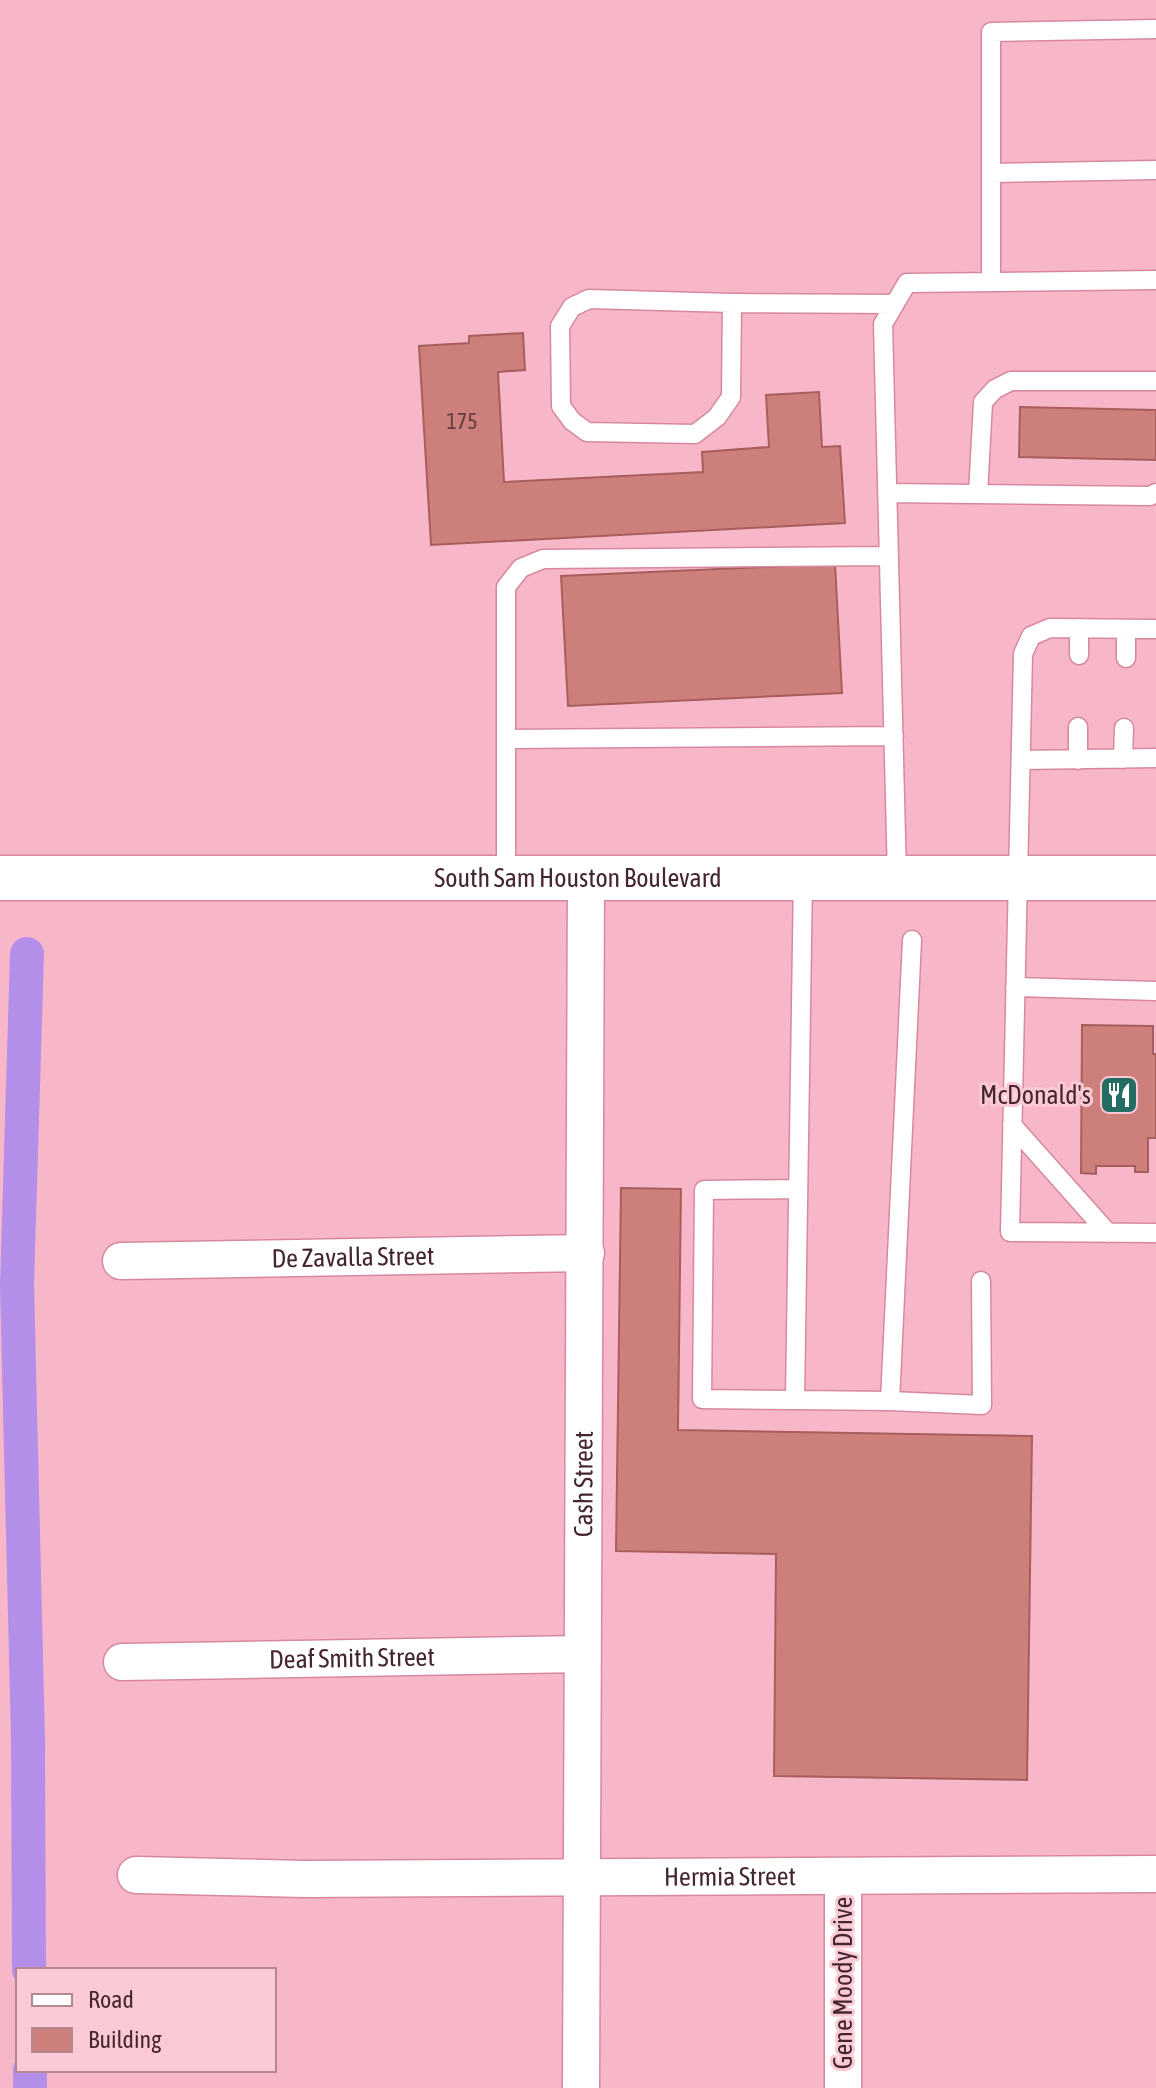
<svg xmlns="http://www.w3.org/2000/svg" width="1156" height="2088" font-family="'Asap Condensed',sans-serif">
	<rect width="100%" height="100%" fill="#f8b7c8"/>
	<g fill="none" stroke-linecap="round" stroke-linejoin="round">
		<!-- canal -->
		<path stroke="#b48fe9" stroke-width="34" d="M27,954L17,1285L28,1739L29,1970
			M30,2070V2088"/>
	</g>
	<!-- building -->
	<path fill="#cd7f7c" stroke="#a85e5c" stroke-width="2" d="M523,333L525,370L498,372L504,482L703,472L702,452L769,447L766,395L819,392L822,447L840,446L845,523L431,545L419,346L469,343V336Z
		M1020,407L1156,410V460L1019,457Z
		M835,564L842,693L568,706L561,576Z
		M1082,1025L1153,1026V1054H1156V1138H1148V1172H1135V1166H1096V1174L1081,1173Z
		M621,1188L681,1189L678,1430L1032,1436L1027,1780L774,1776L776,1554L616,1551Z"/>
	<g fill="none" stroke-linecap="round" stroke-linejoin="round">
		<!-- lane casing -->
		<g stroke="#d6899e" stroke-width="21">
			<path id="lane" d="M991,173L1156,170
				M991,282V32L1156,29
				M732,303L731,397L717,417L695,434L587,432L572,421L561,406L560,326L572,307L589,299L732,303L895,304
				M887,493L1150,496L1156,493
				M978,494L983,402L995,389L1011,381H1156
				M1156,629L1050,628L1031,636L1023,654L1010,1232L1156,1233
				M1079,655V628
				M1126,658V629
				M506,739V587L521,568L543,559L889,556
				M1123,759L1124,728
				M1021,760L1156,758
				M1078,760V727
				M506,877V739L894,736
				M803,877L795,1400L890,1401L912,940
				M897,877L883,324L907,283L1156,280
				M1015,987L1156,991
				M1012,1125L1108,1233
				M795,1400L702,1399L704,1190L798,1189
				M890,1401L982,1405L981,1281"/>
		</g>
		<!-- street casing -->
		<g stroke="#d6899e" stroke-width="39">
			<g id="street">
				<path id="s1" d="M121,1261L586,1253"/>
				<path id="s2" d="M122,1662L582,1654"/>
				<path id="s3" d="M136,1875L304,1879L1156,1874"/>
				<path id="s4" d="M581,2088L586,879"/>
				<path d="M843,2088V1877"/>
			</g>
		</g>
		<!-- secondary casing -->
		<g stroke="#d6899e" stroke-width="47">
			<g id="secondary">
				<path id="s5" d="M0,878H1156"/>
			</g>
		</g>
		<!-- lane -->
		<use href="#lane" stroke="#fff" stroke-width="18"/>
		<!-- street -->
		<use href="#street" stroke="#fff" stroke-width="36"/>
		<!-- secondary -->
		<use href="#secondary" stroke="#fff" stroke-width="44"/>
	</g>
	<!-- icons -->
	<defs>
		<g id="restaurant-square" transform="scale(2)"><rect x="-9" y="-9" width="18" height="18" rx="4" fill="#256c62" stroke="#fccad6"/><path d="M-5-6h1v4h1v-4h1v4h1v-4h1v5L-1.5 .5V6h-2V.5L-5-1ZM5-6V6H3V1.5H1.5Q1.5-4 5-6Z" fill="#fff"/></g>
	</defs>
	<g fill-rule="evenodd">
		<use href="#restaurant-square" x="1119" y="1095"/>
	</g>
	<g text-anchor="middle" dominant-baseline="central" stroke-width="6" stroke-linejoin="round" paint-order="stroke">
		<!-- number labels -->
		<g font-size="22" fill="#673c42">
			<text x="462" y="421">175</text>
		</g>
		<!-- street labels -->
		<g font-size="26" fill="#45262f" stroke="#fccad6">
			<text stroke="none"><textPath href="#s5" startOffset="578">South Sam Houston Boulevard</textPath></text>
			<text stroke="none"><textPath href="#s1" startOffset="232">De Zavalla Street</textPath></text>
			<text stroke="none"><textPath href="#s4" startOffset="604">Cash Street</textPath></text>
			<text stroke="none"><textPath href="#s2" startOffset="230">Deaf Smith Street</textPath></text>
			<text stroke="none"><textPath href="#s3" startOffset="594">Hermia Street</textPath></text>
			<text transform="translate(843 1983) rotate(-90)">Gene Moody Drive</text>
		</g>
		<!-- poi labels -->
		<g font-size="26" fill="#45262f" stroke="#fccad6" text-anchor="end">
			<text x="1091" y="1095">McDonald's</text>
		</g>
	</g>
	<!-- legend -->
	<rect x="16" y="1968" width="260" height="104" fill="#fccad6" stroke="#b38893" stroke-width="2"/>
	<rect x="32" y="1994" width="40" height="12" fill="#ffffff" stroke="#b38893" stroke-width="2"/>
	<text x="88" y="2008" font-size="24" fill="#45262f">Road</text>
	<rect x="32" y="2028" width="40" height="24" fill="#cd7f7c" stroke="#b38893" stroke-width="2"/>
	<text x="88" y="2048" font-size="24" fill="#45262f">Building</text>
</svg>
